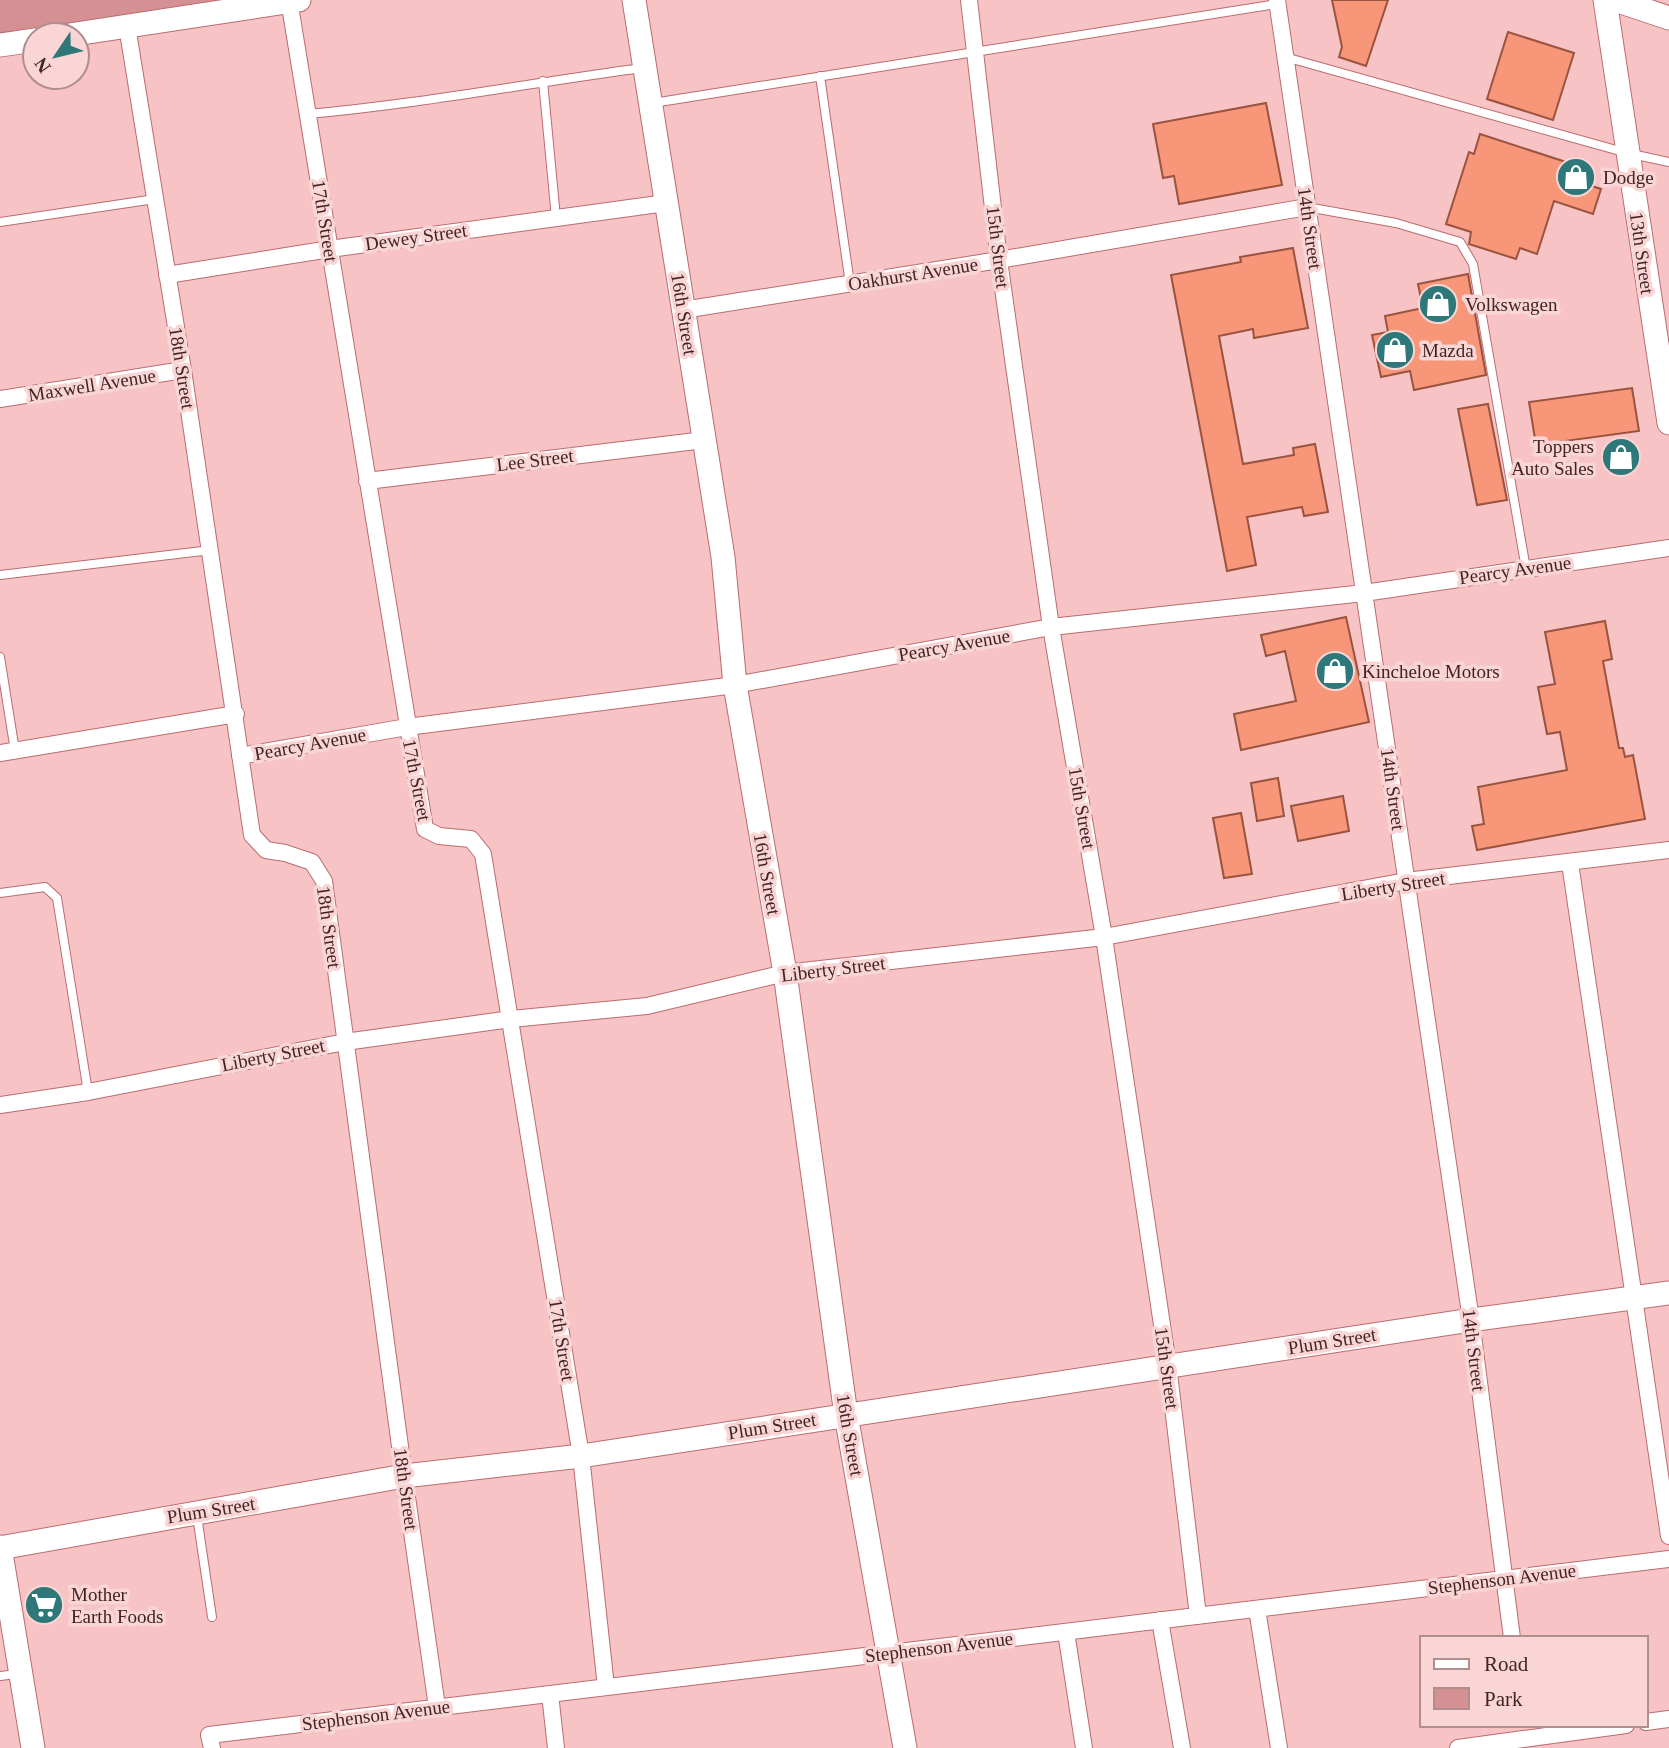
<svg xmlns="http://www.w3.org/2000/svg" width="1669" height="1748" font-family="Georgia,serif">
	<rect width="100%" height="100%" fill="#f7c3c4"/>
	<!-- green -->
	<path fill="#d49092" d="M0,0H289L68,35H35L0,45Z"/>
	<!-- building -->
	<path fill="#f79679" stroke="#9a533e" stroke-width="2" d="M1332,0H1388L1366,66L1339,57L1342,47Z
		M1508,32L1574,53L1553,120L1487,99Z
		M1266,103L1282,185L1179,204L1174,176L1163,178L1153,124Z
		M1480,134L1569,163L1564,177L1601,189L1593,214L1554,201L1537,254L1520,248L1516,259L1469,244L1471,232L1446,224L1469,152L1474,154Z
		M1293,248L1308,328L1254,338L1253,329L1219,336L1243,464L1294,455L1293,448L1315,444L1328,512L1304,516L1302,507L1247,517L1256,565L1227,571L1171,275L1241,262L1240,257Z
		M1468,274L1486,375L1414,390L1410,371L1381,377L1372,335L1388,332L1385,316L1423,308L1418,284Z
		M1632,388L1639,431L1536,445L1529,402Z
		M1488,404L1507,500L1477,505L1458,409Z
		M1346,617L1369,722L1241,750L1234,714L1296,701L1285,651L1266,656L1261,635Z
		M1605,621L1612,659L1603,661L1619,748H1623L1625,757L1633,755L1645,819L1477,850L1472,826L1484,824L1478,787L1567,770L1560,732L1547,734L1538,687L1555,684L1545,632Z
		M1278,778L1284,816L1257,821L1251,783Z
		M1343,796L1349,831L1298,841L1291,806Z
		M1241,813L1252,874L1224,878L1213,818Z"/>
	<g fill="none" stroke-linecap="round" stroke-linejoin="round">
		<!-- lane casing -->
		<g stroke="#bb6c70" stroke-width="10">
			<path id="lane" d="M1285,57L1627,153L1669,162
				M820,76L850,284
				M543,81L556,218
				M653,103L1277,4
				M308,114C420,104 530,83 642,68
				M1307,207L1396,223L1460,242L1473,264L1526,569
				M0,222L155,199
				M0,575L211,550
				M0,657L15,751
				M0,893L45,887L57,898L88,1092
				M197,1516L212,1617
				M0,1676L17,1674"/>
		</g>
		<!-- street casing -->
		<g stroke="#bb6c70" stroke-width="18">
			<path id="street" d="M289,0L425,829L439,836L471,839L483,854L581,1456L606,1687
				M969,0L999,260L1051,627L1104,937L1168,1365L1198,1616
				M1277,0L1471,1320L1512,1638
				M127,26L183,370L252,835L266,850L285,853L312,862L324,881L404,1476L437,1707
				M167,275L330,249L666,203
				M683,310L999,260L1307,207
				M0,399L183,370
				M367,481L704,440
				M0,753L236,714
				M240,756L407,727L735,685L1051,627L1364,593L1669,548
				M1570,863L1669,1536
				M0,1105L88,1092L345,1042L511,1019L647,1006L785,973L1104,937L1406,881L1669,850
				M1257,1609L1279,1748
				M1160,1620L1182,1748
				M1066,1632L1084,1748
				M550,1694L556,1748
				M1646,1722L1669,1719
				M212,1748L209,1735L1669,1559
				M1458,1748L1626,1725"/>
		</g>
		<!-- secondary casing -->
		<g stroke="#bb6c70" stroke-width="25">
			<path id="secondary" d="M634,0L723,557L735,685L785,973L846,1415L905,1748
				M1605,0L1669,423
				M1615,0L1669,18
				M69,35L299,0
				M0,45L35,40
				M0,1547L33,1748
				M0,1548L404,1476L581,1456L1471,1320L1669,1293"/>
		</g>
		<!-- lane -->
		<use href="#lane" stroke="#fff" stroke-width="8"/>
		<!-- street -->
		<use href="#street" stroke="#fff" stroke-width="16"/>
		<!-- secondary -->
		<use href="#secondary" stroke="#fff" stroke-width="23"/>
	</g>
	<!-- icons -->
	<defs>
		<g id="shop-disc" transform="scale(2.0125)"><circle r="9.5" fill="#2e787a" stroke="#f9d5d5"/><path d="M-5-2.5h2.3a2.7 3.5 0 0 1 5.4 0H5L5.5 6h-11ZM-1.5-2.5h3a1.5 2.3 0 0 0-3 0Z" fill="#fff"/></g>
		<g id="supermarket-disc" transform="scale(2.0125)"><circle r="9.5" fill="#2e787a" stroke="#f9d5d5"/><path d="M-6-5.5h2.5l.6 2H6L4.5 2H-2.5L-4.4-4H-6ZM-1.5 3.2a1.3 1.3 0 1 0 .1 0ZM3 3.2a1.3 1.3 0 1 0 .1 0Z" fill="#fff"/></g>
	</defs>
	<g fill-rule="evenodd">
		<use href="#shop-disc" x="1576" y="177"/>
		<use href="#shop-disc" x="1438" y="304"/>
		<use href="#shop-disc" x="1395" y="350"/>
		<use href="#shop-disc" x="1621" y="457"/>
		<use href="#shop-disc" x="1335" y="671"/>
		<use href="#supermarket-disc" x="44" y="1605"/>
	</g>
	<g text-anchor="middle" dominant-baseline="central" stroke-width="7" stroke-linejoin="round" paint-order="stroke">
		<!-- poi labels -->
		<g font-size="19" fill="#442324" stroke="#f9d5d5" text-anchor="start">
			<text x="1603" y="177">Dodge</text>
			<text x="1465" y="304">Volkswagen</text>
			<text x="1422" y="350">Mazda</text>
			<text x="1594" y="446" text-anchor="end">Toppers<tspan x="1594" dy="22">Auto Sales</tspan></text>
			<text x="1362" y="671">Kincheloe Motors</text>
			<text x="71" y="1594">Mother<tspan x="71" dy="22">Earth Foods</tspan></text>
		</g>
		<!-- street labels -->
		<g font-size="19" fill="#442324" stroke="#f9d5d5">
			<text transform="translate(325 221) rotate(81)">17th Street</text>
			<text transform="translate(1310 228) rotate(82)">14th Street</text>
			<text transform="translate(416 237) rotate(-8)">Dewey Street</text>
			<text transform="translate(998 247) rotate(83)">15th Street</text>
			<text transform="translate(1642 253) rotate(82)">13th Street</text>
			<text transform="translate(913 274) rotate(-9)">Oakhurst Avenue</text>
			<text transform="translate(684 314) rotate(81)">16th Street</text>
			<text transform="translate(182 368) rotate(81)">18th Street</text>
			<text transform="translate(92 385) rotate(-9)">Maxwell Avenue</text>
			<text transform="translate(535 460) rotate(-7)">Lee Street</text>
			<text transform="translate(1515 570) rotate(-8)">Pearcy Avenue</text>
			<text transform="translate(954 645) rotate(-10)">Pearcy Avenue</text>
			<text transform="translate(310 744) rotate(-10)">Pearcy Avenue</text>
			<text transform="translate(417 780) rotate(79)">17th Street</text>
			<text transform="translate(1393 789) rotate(82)">14th Street</text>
			<text transform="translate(1082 808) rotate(80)">15th Street</text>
			<text transform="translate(767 874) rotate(80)">16th Street</text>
			<text transform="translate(1393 886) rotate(-9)">Liberty Street</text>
			<text transform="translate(329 927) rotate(82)">18th Street</text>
			<text transform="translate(833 969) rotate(-7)">Liberty Street</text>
			<text transform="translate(273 1055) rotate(-11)">Liberty Street</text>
			<text transform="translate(562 1340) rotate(81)">17th Street</text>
			<text transform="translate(1332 1341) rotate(-9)">Plum Street</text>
			<text transform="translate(1474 1350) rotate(83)">14th Street</text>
			<text transform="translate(1167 1368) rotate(82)">15th Street</text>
			<text transform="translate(772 1426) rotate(-9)">Plum Street</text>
			<text transform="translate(850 1435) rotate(80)">16th Street</text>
			<text transform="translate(406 1489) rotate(82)">18th Street</text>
			<text transform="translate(211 1510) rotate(-9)">Plum Street</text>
			<text transform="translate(1502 1579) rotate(-7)">Stephenson Avenue</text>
			<text transform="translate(939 1647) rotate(-7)">Stephenson Avenue</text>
			<text transform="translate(376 1715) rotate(-7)">Stephenson Avenue</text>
		</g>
	</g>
	<!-- legend -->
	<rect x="1420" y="1636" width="228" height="91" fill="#f9d5d5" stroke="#b18e8e" stroke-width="2"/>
	<rect x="1434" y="1659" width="35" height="10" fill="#ffffff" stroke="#b18e8e" stroke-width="2"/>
	<text x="1484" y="1671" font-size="21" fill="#442324">Road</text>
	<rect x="1434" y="1688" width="35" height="21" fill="#d49092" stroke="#b18e8e" stroke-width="2"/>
	<text x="1484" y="1706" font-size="21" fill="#442324">Park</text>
	<!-- north arrow -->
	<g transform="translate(56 56) rotate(235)"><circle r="33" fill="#f9d5d5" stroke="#b18e8e" stroke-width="2"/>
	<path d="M0-5L12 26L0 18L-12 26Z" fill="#2e787a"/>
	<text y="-10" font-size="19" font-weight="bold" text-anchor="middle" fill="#442324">N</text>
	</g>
</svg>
